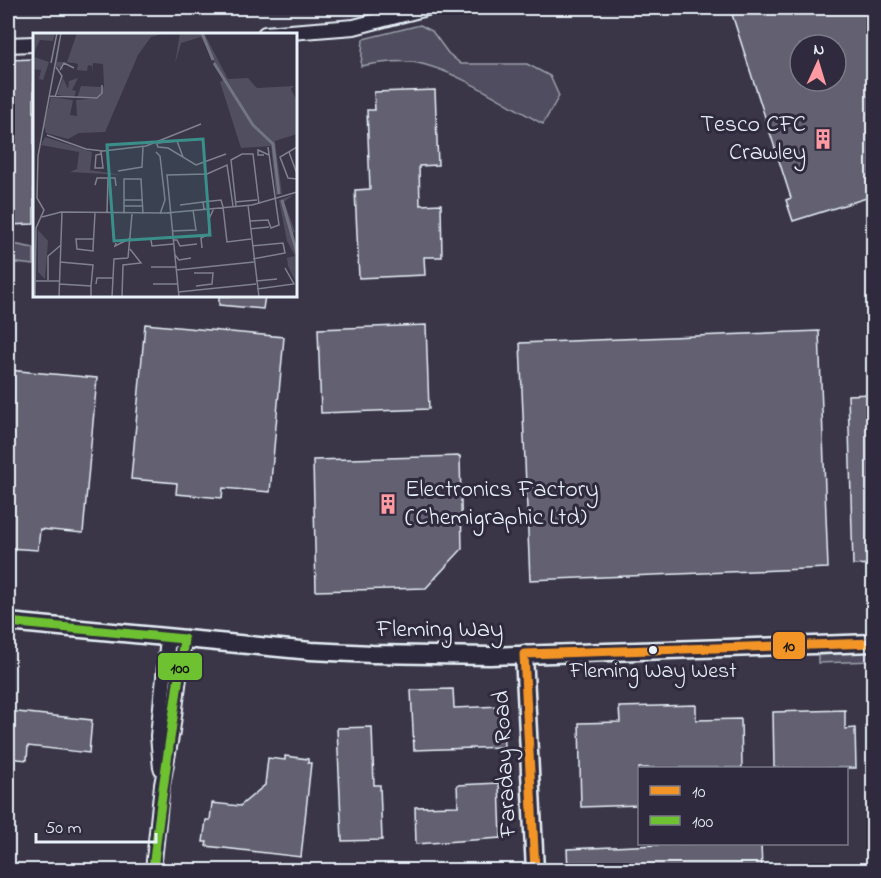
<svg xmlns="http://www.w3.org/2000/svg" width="881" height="878" font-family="'Indie Flower',sans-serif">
	<rect width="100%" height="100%" fill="#3a3648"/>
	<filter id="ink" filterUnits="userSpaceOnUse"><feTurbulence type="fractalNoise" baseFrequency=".0167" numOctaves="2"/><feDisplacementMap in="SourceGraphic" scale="12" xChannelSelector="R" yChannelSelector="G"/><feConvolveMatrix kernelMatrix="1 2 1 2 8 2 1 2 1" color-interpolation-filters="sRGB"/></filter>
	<g filter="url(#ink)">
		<!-- green -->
		<path fill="#504e5f" stroke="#9ca0ac" stroke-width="1.5" d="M420,25L432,31L448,53L461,64H527L550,76L559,96L543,124C506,104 453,68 412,62C395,60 377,63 361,66L363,39Z
			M8,243L34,248V265L8,262Z
			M873,652V661L818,663V655Z"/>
		<!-- building -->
		<path fill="#636171" stroke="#e8f1f8" stroke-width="1.5" fill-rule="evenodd" d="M730,8H873V196L793,221L786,200L791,198ZM800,45H836V81H800Z
			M34,59V224L8,225V60Z
			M435,90L438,165L419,166L420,205L441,204L442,257H424L425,275L359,278L355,190L370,189L367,110H375L374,92Z
			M219,296H265L263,309L219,305Z
			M145,324L284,337L270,492L223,488L222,498L176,494L177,483L131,479Z
			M426,325L429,409L321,413L318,329Z
			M819,331L828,568L530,580L520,343Z
			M8,370L97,378L83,533L40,529L38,550L8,548Z
			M873,394V564L853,565L848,395Z
			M460,456L462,549L426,588L316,591L313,460Z
			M453,689L454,708L502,706L504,747L414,750L411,690Z
			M696,705V720L741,719L742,768H639V805L581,807L579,723L620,722L619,707Z
			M845,710V729L855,728L856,768H774L773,712Z
			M8,711L92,720L89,753L28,746L27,760L8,758Z
			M372,727L374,785H380L382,840L342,841L337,728Z
			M285,756L308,759V763H311L301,857L206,846L207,842H203L206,820H210L212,803L240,806L265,785L268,758L285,760Z
			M499,783L501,838L416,844L415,807L458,806L457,785Z
			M703,843H761L762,870H568L567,849Z"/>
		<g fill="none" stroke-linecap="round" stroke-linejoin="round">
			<!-- minor casing -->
			<g stroke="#e8f1f8" stroke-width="18">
				<path id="minor" d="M265,34L354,27L427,8
					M8,45L34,44
					M161,768L158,736L168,638
					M153,870L162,785L172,731L184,639"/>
			</g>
			<!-- tertiary casing -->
			<g stroke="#e8f1f8" stroke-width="21">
				<path id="tertiary" d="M8,622L311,651L372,654L490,656L874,643
					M524,654L535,870"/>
			</g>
			<!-- minor -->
			<use href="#minor" stroke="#2f2a3d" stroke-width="14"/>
			<!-- tertiary -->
			<use href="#tertiary" stroke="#2f2a3d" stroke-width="16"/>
			<!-- bus-1 casing -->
			<g stroke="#2f2a3d" stroke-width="14">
				<path id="bus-1" d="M524,654L874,643
					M524,654L535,870"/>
			</g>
			<!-- bus-2 casing -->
			<g stroke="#2f2a3d" stroke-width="14">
				<path id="bus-2" d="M8,622L184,639C174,716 161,793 153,870"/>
			</g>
			<!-- bus-1 -->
			<use href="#bus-1" stroke="#f39526" stroke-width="9"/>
			<!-- bus-2 -->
			<use href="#bus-2" stroke="#6ec232" stroke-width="9"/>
		</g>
	</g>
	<!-- icons -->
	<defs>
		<g id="building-bare" transform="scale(1.62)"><path d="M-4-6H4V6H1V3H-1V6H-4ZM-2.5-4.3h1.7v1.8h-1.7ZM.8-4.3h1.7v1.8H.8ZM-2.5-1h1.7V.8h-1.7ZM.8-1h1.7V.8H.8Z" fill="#ff9aa2" stroke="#2f2a3d" stroke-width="2.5" paint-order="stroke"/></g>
	</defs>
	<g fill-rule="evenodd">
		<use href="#building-bare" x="823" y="139"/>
		<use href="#building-bare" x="388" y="504"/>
	</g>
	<!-- markers -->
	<circle fill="#e8f1f8" stroke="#2f2a3d" stroke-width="2" cx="653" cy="650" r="5"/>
	<g text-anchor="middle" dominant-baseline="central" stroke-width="6" stroke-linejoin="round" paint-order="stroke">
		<!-- bus labels -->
		<g font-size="22" fill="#e8f1f8" stroke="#2f2a3d">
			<text x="653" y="672">Fleming Way West</text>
		</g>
		<!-- poi labels -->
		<g font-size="24" fill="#e8f1f8" stroke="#2f2a3d" text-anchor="end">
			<text x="806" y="125">Tesco CFC<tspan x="806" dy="28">Crawley</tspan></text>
			<text x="405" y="490" text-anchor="start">Electronics Factory<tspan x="405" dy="28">(Chemigraphic Ltd)</tspan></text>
		</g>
		<!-- street labels -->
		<g font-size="24" fill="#e8f1f8" stroke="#2f2a3d">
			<text x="440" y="630">Fleming Way</text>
			<text transform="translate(506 764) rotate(-93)">Faraday Road</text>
		</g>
	</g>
	<!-- overview -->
	<g transform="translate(33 33)">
		<rect width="264" height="264" fill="#3a3648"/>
		<path d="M0,0H22L20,8L7,7L3,15L1,24L16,29L10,47L6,46L8,37L0,36ZM44,0H133L118,4L105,22L72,99L46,100L35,106L13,100L11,93L18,64L40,67L37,82L44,83L43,67L66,65L71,53L70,31L60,30L59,41V33L55,32L54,38L44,37L45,31L41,30L30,29V37L22,32L27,12L24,29H34ZM147,0H171L195,46L215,45L224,55L261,53L258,56L264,68V101L242,108L249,161L243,162L238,113L208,115L187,49L190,47L168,4L148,10L142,31ZM30,45L35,56L36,48L45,45L39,57L43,58L41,65L24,62ZM48,53L69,54V59L65,64L44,65ZM12,104L59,119L57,137L89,142L37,139L44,136L46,119L8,112ZM260,162L251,169L262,198L259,203L264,215V252L255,233L254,225L262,223L254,208L246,167ZM5,197L15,208L12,246L5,239Z" fill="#504e5f"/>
		<path fill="none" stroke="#737482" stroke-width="3" d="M169,0L180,27M181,30L220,92L240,111L246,161M249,167L264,220"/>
		<path fill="none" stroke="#80818e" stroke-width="1.5" d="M18,30L24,0M27,37L31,30L41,35M16,63L64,65L69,60V52M22,64L29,43L23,34M14,102L53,116L70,118L113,113L168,91M123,109L125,114L135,115L163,132L193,121M125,110L144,108L150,124M264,114L247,124L255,145L264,146M68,118L70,135H62L63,122L68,121M123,119L127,123L132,167L127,181M256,119L264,141M231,122H225V117L236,122M85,138L109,134L110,113M62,152L64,145H82L83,153M91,167H110M202,169L224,167M147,172L170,169M215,172L226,264M91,173H110M203,173L198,127L209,121H220L226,171M190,174L194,209L218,206M171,176L170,169L188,167L190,174M74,180L75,145M91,181V146H108L110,181M9,184L28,179L133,180L219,172L264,159M217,188L235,187L238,195L246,192L235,114M217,196L236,194M139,198L163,197L160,177M60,206H43L44,216L60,218V216L62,180M118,207L119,213L140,211M140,207H144L147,213L164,211M83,210L82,213L98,205M219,213L250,210L252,220L220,226M169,215L168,205L176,201V186L181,175M142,222L146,227L158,225M95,225L99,181M27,229L60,232L58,253M118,234H143M143,237L221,229M161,240H180L179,251L163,253M15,247V223L28,212M2,248H26M223,248L244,246M26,251L58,253V264M63,251L64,245H80M120,251H145M224,256L261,251L252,235M145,259L223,251M2,264L3,195L11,177L4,165L5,123L28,0M26,264L29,179M79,264L81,226L95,225M89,264L90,232L108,230L97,216M146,264L134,142L174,141L194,132L200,173"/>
		<path fill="#3a8f8a" fill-opacity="0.15" stroke="#3a8f8a" stroke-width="3" d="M170,106L177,202L81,208L74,112Z"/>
		<rect width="264" height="264" fill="none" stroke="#e8f1f8" stroke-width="3"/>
	</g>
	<g stroke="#2f2a3d" stroke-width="2">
		<rect x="772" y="631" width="34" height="29" rx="6" fill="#f39526"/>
		<rect x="157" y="652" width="46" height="29" rx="6" fill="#6ec232"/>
	</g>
	<g font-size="16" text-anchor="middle" font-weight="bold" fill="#111">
		<text x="789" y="651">10</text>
		<text x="180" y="673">100</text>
	</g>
	<!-- margin -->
	<rect width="881" height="878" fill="none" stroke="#2f2a3d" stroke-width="30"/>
	<rect x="15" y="15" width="851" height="848" fill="none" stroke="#e8f1f8" stroke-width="2" filter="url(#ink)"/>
	<!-- legend -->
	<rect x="638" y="767" width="210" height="78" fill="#2f2a3d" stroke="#797a88" stroke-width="1.5"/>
	<rect x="650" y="786" width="30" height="9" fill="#f39526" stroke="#797a88" stroke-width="1.5"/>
	<text x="692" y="797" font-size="18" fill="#e8f1f8">10</text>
	<rect x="650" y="816" width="30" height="9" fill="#6ec232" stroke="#797a88" stroke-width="1.5"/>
	<text x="692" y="827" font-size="18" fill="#e8f1f8">100</text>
	<!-- north arrow -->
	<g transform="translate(818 63) rotate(4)"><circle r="28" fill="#2f2a3d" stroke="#797a88" stroke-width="1.5"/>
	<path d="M0-4.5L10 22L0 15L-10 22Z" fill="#ff9aa2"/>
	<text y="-9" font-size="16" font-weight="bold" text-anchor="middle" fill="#e8f1f8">N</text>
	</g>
	<!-- scale -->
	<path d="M36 833v9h120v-9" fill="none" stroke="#e8f1f8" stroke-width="3"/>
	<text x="45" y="833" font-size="18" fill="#e8f1f8" stroke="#2f2a3d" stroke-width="4.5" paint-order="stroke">50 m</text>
</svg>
